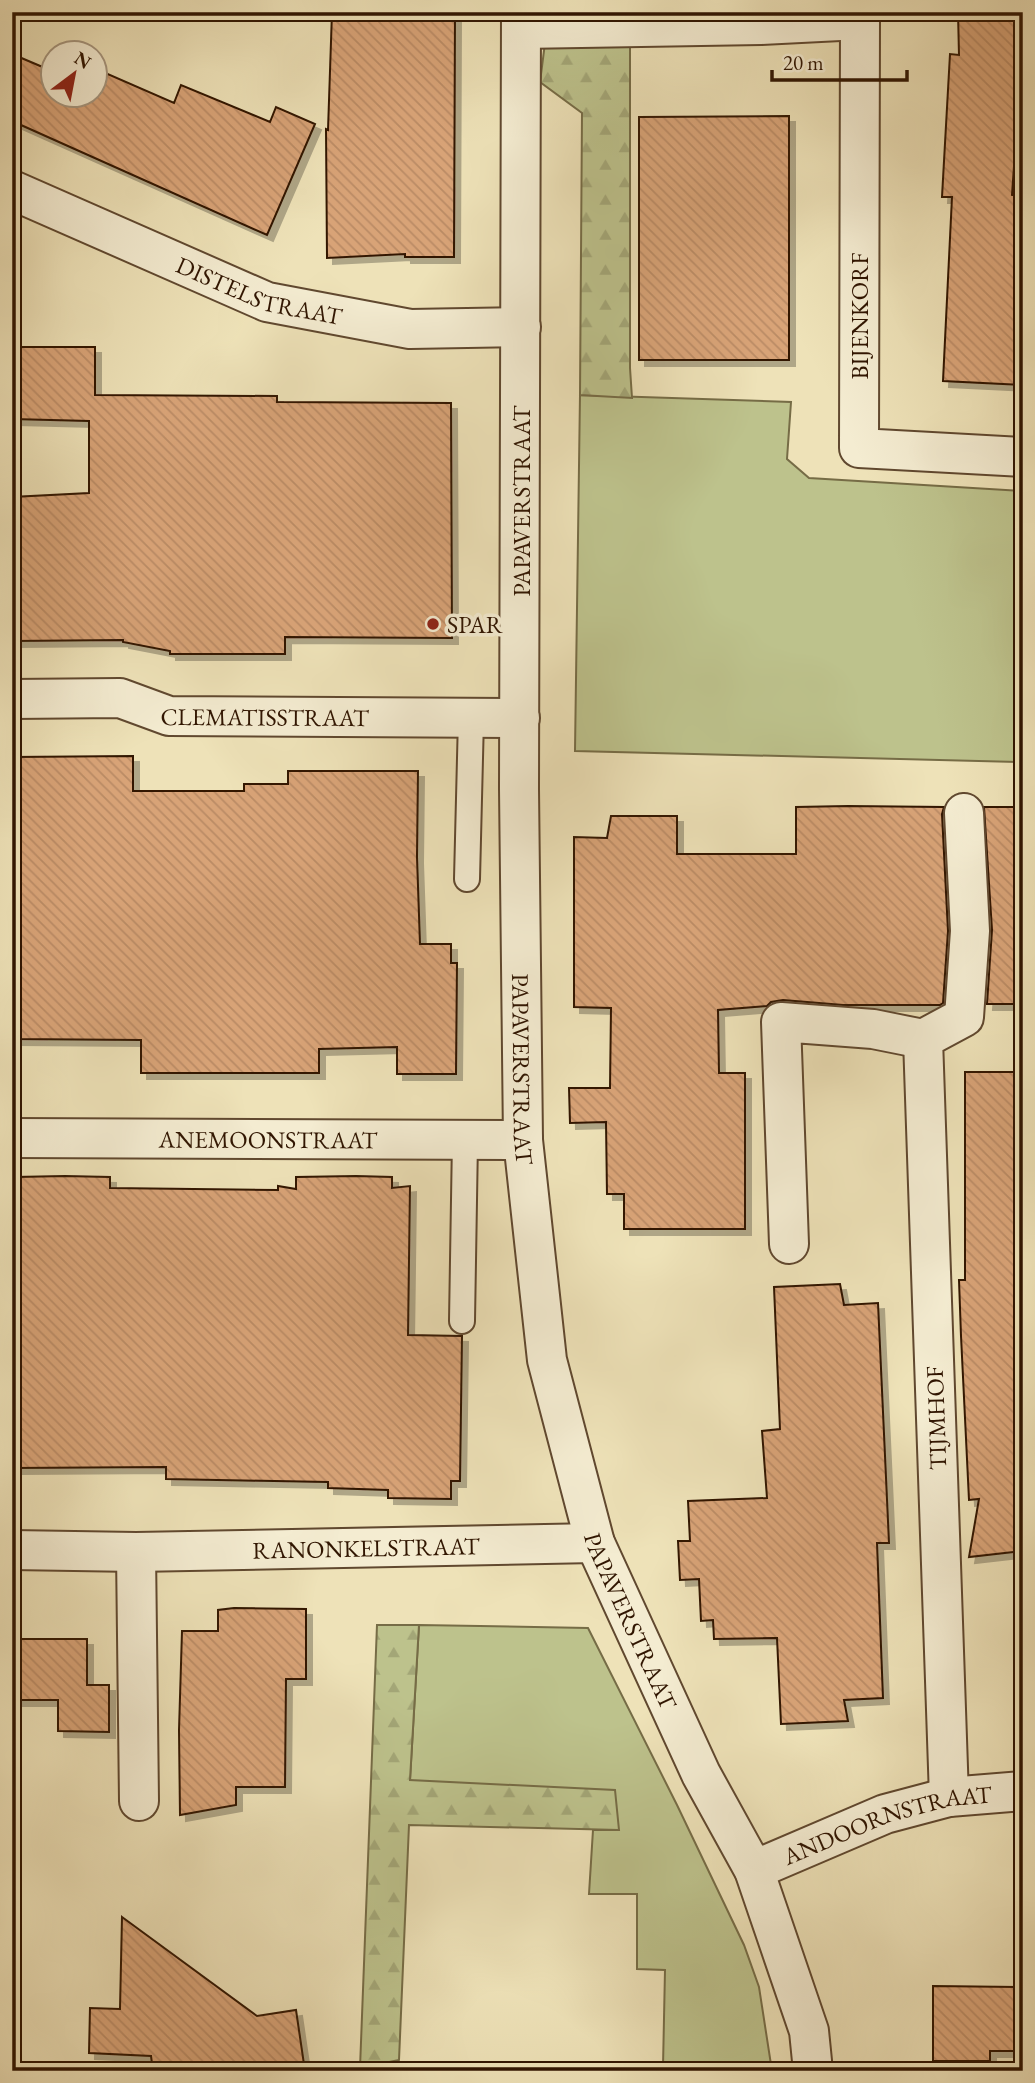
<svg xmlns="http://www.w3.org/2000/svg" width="1035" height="2083" font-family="'EB Garamond',serif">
	<defs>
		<pattern id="forest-firs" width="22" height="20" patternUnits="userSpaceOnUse" patternTransform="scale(1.75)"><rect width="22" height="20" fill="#bdc28c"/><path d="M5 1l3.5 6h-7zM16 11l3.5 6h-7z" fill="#a3a677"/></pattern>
		<pattern id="building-back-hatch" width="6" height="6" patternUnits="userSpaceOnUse" patternTransform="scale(1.75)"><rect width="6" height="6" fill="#d8a377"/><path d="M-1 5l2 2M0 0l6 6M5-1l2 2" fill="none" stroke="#ba8b65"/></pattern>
		<filter id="shadow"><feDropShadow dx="6" dy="6" stdDeviation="0" flood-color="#0004"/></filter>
	</defs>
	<rect width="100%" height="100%" fill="#eee2b8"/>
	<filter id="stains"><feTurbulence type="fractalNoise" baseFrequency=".00286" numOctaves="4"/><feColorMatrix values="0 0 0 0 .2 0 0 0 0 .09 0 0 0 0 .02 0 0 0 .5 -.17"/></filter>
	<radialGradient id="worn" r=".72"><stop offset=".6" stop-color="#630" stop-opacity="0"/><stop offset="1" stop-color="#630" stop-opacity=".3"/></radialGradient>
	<!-- green -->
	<path fill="#bdc28c" stroke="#766c46" stroke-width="2" d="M580,395L791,402L787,459L809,478L1023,491V762L575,751Z
		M419,1625L588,1628L677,1805L744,1945L759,1987L772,2071H680L663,2067L665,1970L637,1969V1894H589L593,1830H619L410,1780Z"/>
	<!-- forest -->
	<path fill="url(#forest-firs)" stroke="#766c46" stroke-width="2" d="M546,35L630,38V368L632,398L580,395L582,113L540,82Z
		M377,1625H419L410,1780L615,1790L619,1830L409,1825L399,2060L360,2068Z"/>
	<!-- building -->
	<path fill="url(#building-back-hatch)" stroke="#301501" stroke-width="2" filter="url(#shadow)" d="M332,12H455L454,257H405V254L327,258L326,129L328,130Z
		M958,12H1023V110H1018L1012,195L1023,197L1018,288L1023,289V385L943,381L952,197H942L950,54L959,55Z
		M12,54L52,71V94H94V68L174,103L181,85L270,122L276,107L315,124L267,235L12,121Z
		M789,116V360H639V117Z
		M12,347H95V395L277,396V402L451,403L452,638L285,637V654H170V651L123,642V640L12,641V497L89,493V421L12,419Z
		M133,756V791H244V784H288V771H418L417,857L420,944H451V963H457L456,1074H397V1047L319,1049V1073H141V1040L12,1039V757Z
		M848,806L944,807L942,814L948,931L943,1003L940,1005H843L783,1000L771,1002L767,1006L718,1010L719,1073H745V1229H624V1194H607L606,1122L570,1123L569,1088H610L611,1008L574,1007V837L607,838L611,816H677V854H796V807Z
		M984,807H1023V1004H987L992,930Z
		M965,1072H1023V1551L969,1557L979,1499L969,1500L961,1336L959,1280H965Z
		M65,1176L110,1177V1188L278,1190V1186L296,1189V1177L356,1176L392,1177V1188L410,1186L408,1335L462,1336L460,1481H451V1499L388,1498V1490L328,1488V1482L166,1479V1467L12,1468V1187H15V1177Z
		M840,1284L844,1305L878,1303L889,1543H877L883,1698L844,1700L848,1721L781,1724L777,1638L714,1639L713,1620L701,1621L699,1579L680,1580L678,1541H690L688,1501L767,1498L762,1431L780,1429L774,1287Z
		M234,1608L306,1609V1679H286L285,1787H236V1805L180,1815L179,1730L182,1631H218V1610Z
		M12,1639H87V1685H109V1732L58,1731V1700H12Z
		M122,1917L257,2016L296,2010L305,2071H153L151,2056L89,2053L90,2008L120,2009Z
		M933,1986L1023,1987V2051H990V2061H933Z"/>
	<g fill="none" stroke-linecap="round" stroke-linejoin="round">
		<!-- service casing -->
		<g stroke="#60482f" stroke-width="28">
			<path id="service" d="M467,879L471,718
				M462,1321L465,1140"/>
		</g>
		<!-- minor casing -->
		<g stroke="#60482f" stroke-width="42">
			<g id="minor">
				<path id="s1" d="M521,12L519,789L523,1140L547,1360L595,1543L701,1774L754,1870L809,2031L813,2071"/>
				<path d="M860,20L859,448L1023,457"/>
				<path d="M521,29L761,25L860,20L861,12"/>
				<path id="s2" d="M12,190L267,302L410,329L521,327"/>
				<path id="s3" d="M12,699L120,698L169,716L520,718"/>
				<path id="s4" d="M12,1138L523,1140"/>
				<path d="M789,1244L781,1022L873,1029L923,1039"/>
				<path id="s5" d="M12,1550L136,1552L595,1543"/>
				<path d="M136,1552L139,1801"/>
				<path d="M949,1797L923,1039L964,1017L970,931L964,813"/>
				<path id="s6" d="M754,1870L885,1814L949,1797L1023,1791"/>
			</g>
		</g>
		<!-- service -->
		<use href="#service" stroke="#f4ecd1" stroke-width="24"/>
		<!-- minor -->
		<use href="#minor" stroke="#f4ecd1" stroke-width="38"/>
	</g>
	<!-- markers -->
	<circle fill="#8f2418" stroke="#f4ecd1" stroke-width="2.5" cx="433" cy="624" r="7"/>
	<g text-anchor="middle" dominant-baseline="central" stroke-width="7" stroke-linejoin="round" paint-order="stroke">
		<!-- street labels -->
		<g font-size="24" fill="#301501" stroke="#f4ecd1">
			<text stroke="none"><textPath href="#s2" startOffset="268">DISTELSTRAAT</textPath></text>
			<text transform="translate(859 316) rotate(-90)">BIJENKORF</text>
			<text transform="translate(521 501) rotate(-90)">PAPAVERSTRAAT</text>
			<text stroke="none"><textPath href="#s3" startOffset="256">CLEMATISSTRAAT</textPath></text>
			<text stroke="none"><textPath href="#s1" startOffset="1057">PAPAVERSTRAAT</textPath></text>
			<text stroke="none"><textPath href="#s4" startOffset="256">ANEMOONSTRAAT</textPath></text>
			<text transform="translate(936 1418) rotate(-92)">TIJMHOF</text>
			<text stroke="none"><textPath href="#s5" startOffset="354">RANONKELSTRAAT</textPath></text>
			<text stroke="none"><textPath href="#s1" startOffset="1624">PAPAVERSTRAAT</textPath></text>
			<text stroke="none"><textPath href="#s6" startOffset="142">ANDOORNSTRAAT</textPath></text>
		</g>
		<!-- poi labels -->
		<g font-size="24" fill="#301501" stroke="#f4ecd1" text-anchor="start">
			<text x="447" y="624">SPAR</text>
		</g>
	</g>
	<!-- margin -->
	<rect width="1035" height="2083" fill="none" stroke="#eee2b8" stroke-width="42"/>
	<rect x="14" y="14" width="1007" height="2055" fill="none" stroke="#301501" stroke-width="3.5"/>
	<rect x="21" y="21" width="993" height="2041" fill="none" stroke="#301501" stroke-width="2"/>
	<!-- north arrow -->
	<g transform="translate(74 74) rotate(32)"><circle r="33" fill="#f4ecd1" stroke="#a6967e" stroke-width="2"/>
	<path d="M0-5L12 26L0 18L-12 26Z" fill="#8f2418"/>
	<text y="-10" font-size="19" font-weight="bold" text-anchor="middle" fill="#301501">N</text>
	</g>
	<!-- scale -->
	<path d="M772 70v10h135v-10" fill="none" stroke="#301501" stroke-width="3.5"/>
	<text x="783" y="70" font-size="21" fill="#301501" stroke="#f4ecd1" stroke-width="5" paint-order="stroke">20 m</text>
	<rect width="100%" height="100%" filter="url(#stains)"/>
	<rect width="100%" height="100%" fill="url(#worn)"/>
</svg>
